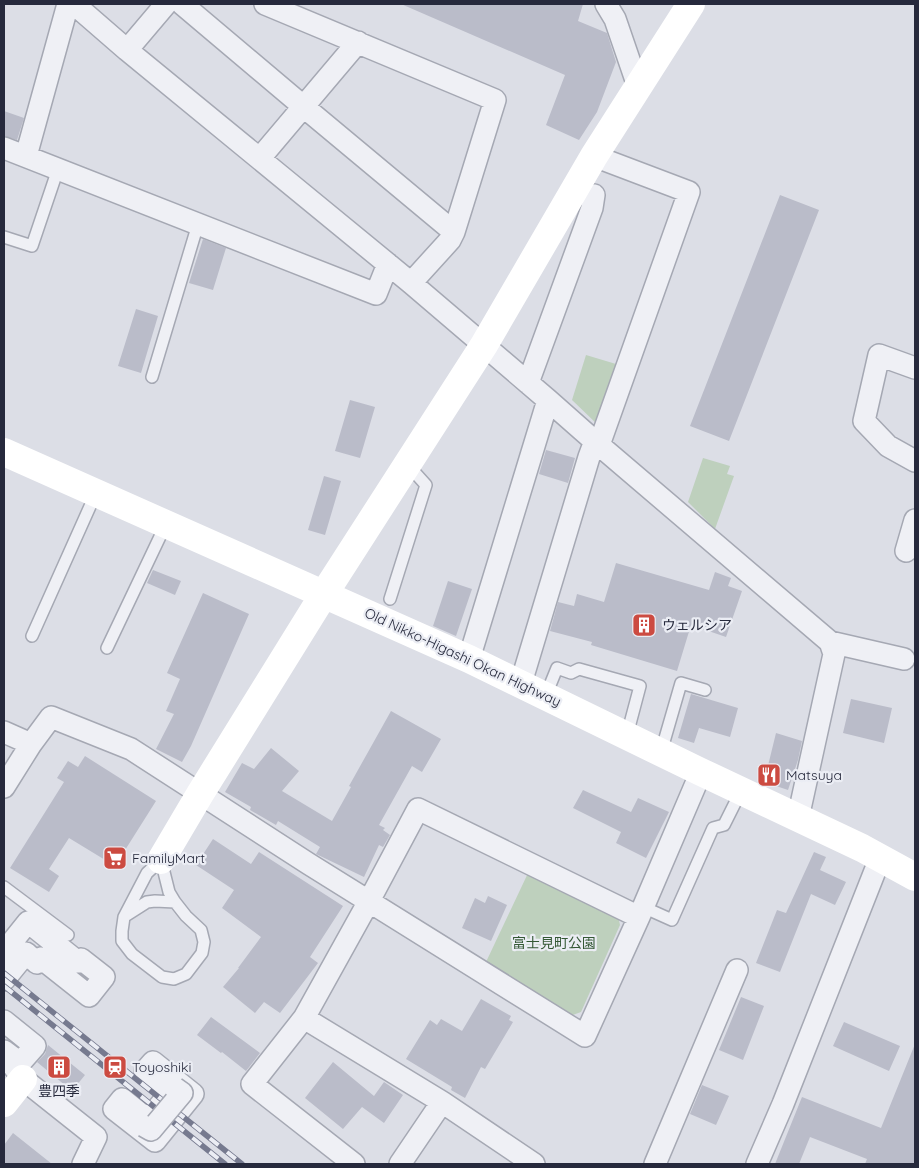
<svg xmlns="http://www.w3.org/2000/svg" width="919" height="1168" font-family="Quicksand,'Noto Sans JP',sans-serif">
	<rect width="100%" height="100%" fill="#dcdee6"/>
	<!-- green -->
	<path fill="#bed0bd" d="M586,355L616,364L598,425L572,400Z
		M703,458L730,466L727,474L734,476L715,529L688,502Z
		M529,871L618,916L620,925L581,1012L570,1016L486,962Z"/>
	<!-- building -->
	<path fill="#babcc9" d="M401,4H583L578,21L607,33L616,62L597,112L579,140L546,125L565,75Z
		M4,111L24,118L17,140L4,136Z
		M780,195L819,210L729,441L690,426Z
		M203,239L226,248L213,290L189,283Z
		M136,309L158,316L141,373L118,366Z
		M350,400L375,407L360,458L335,451Z
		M546,450L575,458L568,483L539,474Z
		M324,476L341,481L325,535L308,530Z
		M616,563L709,590L715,572L731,578L728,586L742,591L726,637L691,625L677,671L591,645L592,642L550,631L558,602L574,606L577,594L604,602Z
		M153,570L181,581L175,595L147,583Z
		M448,581L472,589L456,636L433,626Z
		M203,593L249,614L191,746L182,762L156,749L174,714L166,711L180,679L167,673Z
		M691,694L738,708L730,737L699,728L694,743L678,738Z
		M851,699L892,708L884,743L843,733Z
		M391,711L441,739L422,772L412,766L379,825L385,828L383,830L390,835L383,847L379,845L364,877L316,854L320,847L278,821L276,825L250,810L251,807L225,792L242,763L254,769L271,748L299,771L282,791L332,821L351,787L349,786Z
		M776,733L802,741L798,760L788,790L764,782Z
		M85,756L156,801L115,866L69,838L49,869L59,876L49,892L10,868L64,782L57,778L68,761L78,767Z
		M583,790L631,812L638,798L669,812L646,858L616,843L621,832L573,808Z
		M213,839L251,864L259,852L343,906L310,957L318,963L280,1013L264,1002L255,1013L223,987L239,968H238L261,937L222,908L234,890L196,865Z
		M814,852L826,857L820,870L846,882L835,905L811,894L780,972L756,963L777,910L786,913Z
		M488,896L507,905L491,941L462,928L475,898L485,903Z
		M741,997L764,1006L743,1060L719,1050Z
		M481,999L511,1016L509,1020L513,1022L485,1069L481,1067L465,1098L451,1090L452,1087L406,1059L430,1020L437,1025L441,1019L462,1031Z
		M211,1017L260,1053L246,1071L222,1052L221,1053L197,1035Z
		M844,1022L900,1046L889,1071L833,1046Z
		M915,1044V1164H865L867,1159L810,1137L799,1164H775L802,1097L881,1128Z
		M48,1045L85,1075L72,1091L37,1062L45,1054Z
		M333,1062L374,1096L384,1082L403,1095L384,1123L362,1107L343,1129L305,1098Z
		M702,1085L729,1096L716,1125L690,1114Z
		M13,1133L52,1164H4V1145Z"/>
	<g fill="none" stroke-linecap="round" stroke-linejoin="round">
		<!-- lane casing -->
		<g stroke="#a5a8b3" stroke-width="14">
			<path id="lane" d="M4,237L32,246L58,169
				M152,377L198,224
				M390,599L426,485L408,465
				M32,636L96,493
				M107,648L166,524
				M546,695L557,668L571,673L579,669L640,686L627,735
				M661,752L681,683L705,690
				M161,860L169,892L175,902L186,916L201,930L204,942L202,953L186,974L174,979L162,977L132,954L122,941V931L124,917L147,873Z
				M4,887L68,935
				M643,907L672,920L713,828L724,825L741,791
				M125,916L147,902L155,901L175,902"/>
		</g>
		<!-- street casing -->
		<g stroke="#a5a8b3" stroke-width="24">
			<path id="street" d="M74,4L127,50L411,283L548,400L599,445L830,642L834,654L798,818
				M182,4L304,107L454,232
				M265,4L495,100L454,232L450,240L411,283
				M606,4L615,19L638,86
				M127,50L166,4
				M4,148L376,294L388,264
				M26,156L68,4
				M594,156L689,192L599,445
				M260,158L358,42
				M915,368L879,355L864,421L888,446L915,461
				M528,383L592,208L594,195
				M906,551L915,520
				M830,642L904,659
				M469,659L548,400
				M521,683L589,457L595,441
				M4,732L31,744
				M4,787L31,744L51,717L131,749L309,864L585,1036L639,917L701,772
				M4,952L28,922L78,962L81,959L104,977L89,996L41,958L37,963L26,953L4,980
				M304,1018L252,1084L354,1164
				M4,1021L35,1046L20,1063L4,1051
				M4,1056L7,1058L23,1079L96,1137L83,1164
				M153,1062L193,1094L155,1141L114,1109L122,1099L148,1120L171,1092L145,1071Z
				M400,1164L442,1102
				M534,1164L442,1102L304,1018L369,901L418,809L639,917
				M655,1164L737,970
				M757,1164L783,1104L875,871L882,859"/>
		</g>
		<!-- lane -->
		<use href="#lane" stroke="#eff0f5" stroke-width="11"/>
		<!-- street -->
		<use href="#street" stroke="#eff0f5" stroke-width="21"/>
		<!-- secondary -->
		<path stroke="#fff" stroke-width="28" d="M4,452L469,659L701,772L862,848L915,877
			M161,860L200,794L324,594L484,345L594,156L691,4
			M4,1103L23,1079"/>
		<!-- rail casing -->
		<g stroke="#767a8f" stroke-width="5.5">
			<path id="rail" d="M4,973L242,1164
				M4,986L225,1164"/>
		</g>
		<!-- rail -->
		<use href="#rail" stroke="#ebedf4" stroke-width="4" stroke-dasharray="11" stroke-linecap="butt"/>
		<!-- street-bridge casing -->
		<g stroke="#a5a8b3" stroke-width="24" stroke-linecap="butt">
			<path id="street-bridge" d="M144,1126L151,1130L182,1093L175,1088"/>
		</g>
		<!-- street-bridge -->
		<use href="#street-bridge" stroke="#eff0f5" stroke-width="21"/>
	</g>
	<!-- icons -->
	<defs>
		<g id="building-square" transform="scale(1.25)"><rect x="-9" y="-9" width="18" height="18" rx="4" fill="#cc4b41" stroke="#ebedf4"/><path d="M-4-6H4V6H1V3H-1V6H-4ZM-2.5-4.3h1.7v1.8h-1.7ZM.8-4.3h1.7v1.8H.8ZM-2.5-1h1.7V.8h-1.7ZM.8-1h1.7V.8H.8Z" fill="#fff"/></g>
		<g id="restaurant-square" transform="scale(1.25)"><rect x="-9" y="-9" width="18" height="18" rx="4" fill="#cc4b41" stroke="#ebedf4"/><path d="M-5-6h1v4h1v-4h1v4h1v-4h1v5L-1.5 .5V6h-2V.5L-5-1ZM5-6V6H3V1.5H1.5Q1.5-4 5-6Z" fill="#fff"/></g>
		<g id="supermarket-square" transform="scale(1.25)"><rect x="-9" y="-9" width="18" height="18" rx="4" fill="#cc4b41" stroke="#ebedf4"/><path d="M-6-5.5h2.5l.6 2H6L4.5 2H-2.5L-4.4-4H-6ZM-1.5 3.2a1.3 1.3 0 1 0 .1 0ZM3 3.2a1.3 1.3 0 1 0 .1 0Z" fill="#fff"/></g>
		<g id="station-square" transform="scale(1.25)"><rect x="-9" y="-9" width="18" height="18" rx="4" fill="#cc4b41" stroke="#ebedf4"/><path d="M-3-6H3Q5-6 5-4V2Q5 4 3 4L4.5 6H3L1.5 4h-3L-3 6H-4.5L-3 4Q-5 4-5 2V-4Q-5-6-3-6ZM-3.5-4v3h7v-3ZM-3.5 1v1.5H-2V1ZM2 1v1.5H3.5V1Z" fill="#fff"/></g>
	</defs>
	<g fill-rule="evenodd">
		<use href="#building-square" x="644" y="625"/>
		<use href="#restaurant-square" x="769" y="775"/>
		<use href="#supermarket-square" x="115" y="858"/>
		<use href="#building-square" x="59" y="1067"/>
		<use href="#station-square" x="115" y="1067"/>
	</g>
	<g text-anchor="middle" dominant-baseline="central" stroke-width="4.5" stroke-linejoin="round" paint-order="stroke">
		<!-- poi labels -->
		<g font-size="14" fill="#26293c" stroke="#ebedf4" text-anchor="start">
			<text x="662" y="625">ウェルシア</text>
			<text x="786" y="775">Matsuya</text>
			<text x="132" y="858">FamilyMart</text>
			<text x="132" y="1067">Toyoshiki</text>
			<text x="59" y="1091" text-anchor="middle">豊四季</text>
		</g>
		<!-- street labels -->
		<g font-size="14" fill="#26293c" stroke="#ebedf4">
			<text transform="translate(463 657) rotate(25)">Old Nikko-Higashi Okan Highway</text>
		</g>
		<!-- park labels -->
		<g font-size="14" fill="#345835" stroke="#ebedf4">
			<text x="554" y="943">富士見町公園</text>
		</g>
	</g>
	<!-- border -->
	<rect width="919" height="1168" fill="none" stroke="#26293c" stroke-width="10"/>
</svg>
